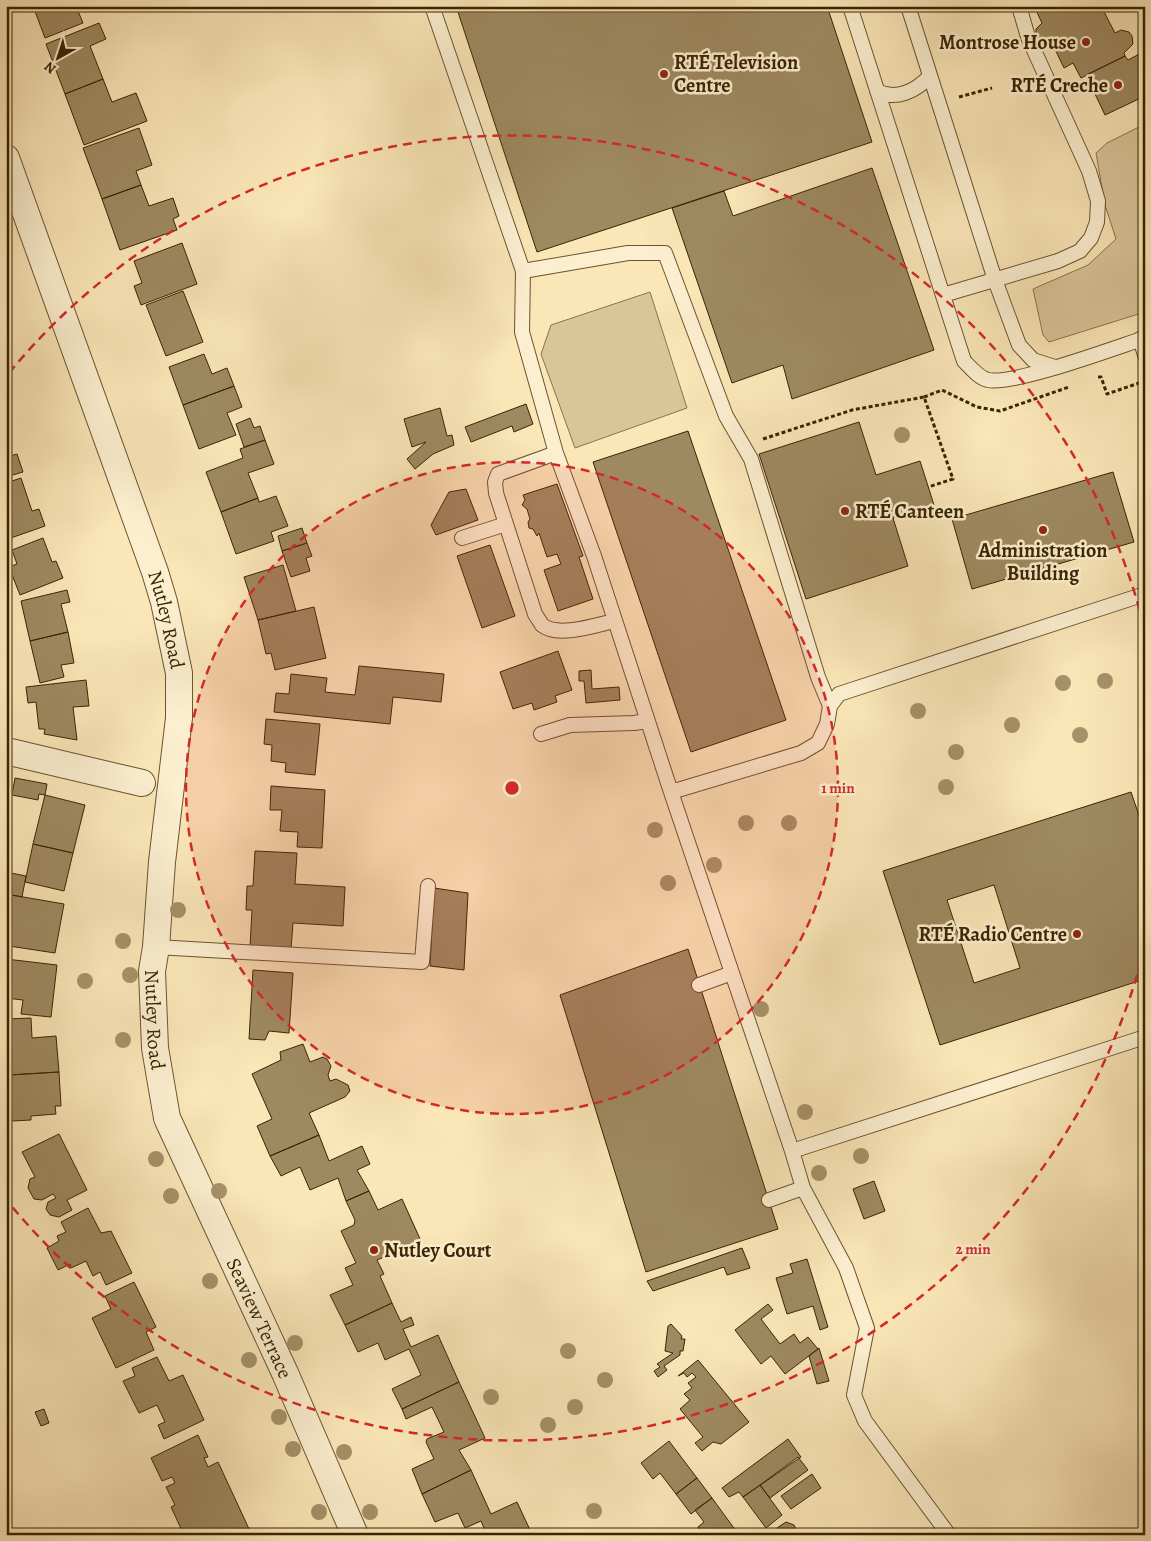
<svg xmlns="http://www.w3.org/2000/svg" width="1151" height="1541" font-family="Alegreya,serif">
	<rect width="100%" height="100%" fill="#fae6b7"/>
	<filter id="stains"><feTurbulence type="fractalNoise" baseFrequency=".004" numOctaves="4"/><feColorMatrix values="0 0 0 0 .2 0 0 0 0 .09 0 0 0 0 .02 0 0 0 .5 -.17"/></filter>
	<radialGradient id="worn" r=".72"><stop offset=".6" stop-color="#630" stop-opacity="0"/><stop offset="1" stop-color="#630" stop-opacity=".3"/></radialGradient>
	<!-- green -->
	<path fill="#d9c598" stroke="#8a744d" d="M1145,124V312L1049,342L1043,335L1033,289L1088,265L1116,239L1105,205L1096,153L1107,143Z
		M650,292L687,408L575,448L541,354L551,325Z"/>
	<!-- building -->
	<path fill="#9e8960" stroke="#3a2402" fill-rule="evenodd" d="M33,6H76L83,23L45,38Z
		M456,6H827L872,142L537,252Z
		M1034,6H1101L1115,33L1121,30L1129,32L1132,36L1133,44L1124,53L1125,56L1081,78L1073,63L1064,68L1052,43L1044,45L1036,39V29L1042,23Z
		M99,23L106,39L90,46L103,79L65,94L46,44Z
		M1145,51V96L1105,115L1086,75L1125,56L1128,60Z
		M103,79L112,102L136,93L147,121L84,145L65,94Z
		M139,128L152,165L136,171L141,185L102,199L83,148Z
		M872,168L934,350L792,399L783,365L732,383L672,208L724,191L733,216Z
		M141,185L149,206L173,198L179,216L173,219L177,230L120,250L102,199Z
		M182,243L197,284L141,305L134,286L142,283L134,261Z
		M183,291L203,342L166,356L146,305Z
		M204,354L212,374L227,368L234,386L183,405L169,367Z
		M234,386L242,407L227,413L236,435L199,449L183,405Z
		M526,404L533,424L514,432L512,426L471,442L465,427Z
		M440,408L447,436L452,435L454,445L433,454L415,469L407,459L426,442L412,447L404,419Z
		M250,418L254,428L260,426L265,440L244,447L236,424Z
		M859,422L876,475L920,461L934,505L893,518L908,566L806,599L759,454Z
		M688,431L786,720L691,752L593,462Z
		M265,440L274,464L248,473L258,498L221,512L206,472L243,458L240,449Z
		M6,446L10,456L17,454L23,472L6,477Z
		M1113,472L1134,542L972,589L952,519Z
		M21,478L32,511L39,509L45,526L8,539L6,483Z
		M557,484L583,556L579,557L593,599L558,611L544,570L561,564L557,554L547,557L539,533L537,536L533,529L529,528L528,522L530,519L527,509L522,505L525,500L523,495Z
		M466,489L478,520L436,535L431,525L449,492Z
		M276,496L288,526L271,532L274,541L236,554L221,512L258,498L259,502Z
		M302,528L307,543L282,551L278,536Z
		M43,538L52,562L56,561L63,578L20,595L9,567L17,564L12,550Z
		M307,543L312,556L306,558L310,571L291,577L282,551Z
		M490,545L515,616L482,628L457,556Z
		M283,565L296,611L258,620L244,577Z
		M67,590L70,602L61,604L68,632L30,641L21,601Z
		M314,607L326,658L275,670L271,653L266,654L258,620Z
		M68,632L74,663L61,665L64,677L40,683L30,641Z
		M558,651L572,690L555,696L557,702L534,710L532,703L513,709L500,672Z
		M359,666L444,674L441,702L393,697L390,724L274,712L276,693L289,694L291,674L327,678L325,692L355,695Z
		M591,670L592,689L619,687L620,700L586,703L584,681H579V671Z
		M86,680L89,706L73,707L77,740L44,734L45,729H39L36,702L28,703L26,687Z
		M266,719L320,724L315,775L285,772L286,763L271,761L272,745L264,744Z
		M15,778L47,784L45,795L39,794L38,800L12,795Z
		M271,786L325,790L322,848L297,847L298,832L280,831L282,810H270Z
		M1131,792L1145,833V979L940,1045L883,871ZM994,885L1020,968L974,983L947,900Z
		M45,795L85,805L73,853L33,844Z
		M33,844L73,853L64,891L25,882Z
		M255,851L297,853L295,884L345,887L343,926L293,923L291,949L250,947L252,910H246L247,886H253Z
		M6,872L26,876L22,897L6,894Z
		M434,888L468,893L464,970L430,966Z
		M6,894L64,904L55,953L9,946L6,954Z
		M688,949L778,1229L646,1272L560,995Z
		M6,959L57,965L51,1017L21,1014L23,1000L6,998Z
		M253,970L293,973L289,1033L269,1031L265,1040L249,1039Z
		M31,1018L32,1038L56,1036L59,1072L9,1075L8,1053H6V1019Z
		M303,1044L310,1062L323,1057L327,1059L331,1066L328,1075L330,1081L336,1079L348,1085L350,1091L345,1097L309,1113L319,1135L270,1156L257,1126L272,1119L252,1074L281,1060L280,1052Z
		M59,1072L61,1106H55L56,1114L31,1116V1120L12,1121L9,1075Z
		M59,1134L87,1190L67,1200L72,1210L59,1217L50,1215L46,1209L48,1202L56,1198L53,1194L42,1200L34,1199L28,1188L30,1179L35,1177L22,1152Z
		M319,1135L329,1161L362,1146L370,1164L357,1170L369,1191L346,1201L338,1178L310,1190L300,1167L281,1176L270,1156Z
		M874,1181L885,1211L864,1219L853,1189Z
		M369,1191L378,1210L402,1199L421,1241L377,1260L384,1274L380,1276L392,1303L345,1325L330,1295L353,1285L345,1268L356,1263L341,1231L354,1225L355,1220L346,1201Z
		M88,1208L101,1233L111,1231L132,1273L106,1285L100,1272L93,1276L86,1261L71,1268L70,1264L58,1270L47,1248L59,1241L57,1236L66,1232L61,1222Z
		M742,1248L750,1268L727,1275L724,1267L653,1291L647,1281Z
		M807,1259L828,1327L820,1330L813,1306L787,1314L776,1278L793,1273L790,1264Z
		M134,1282L156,1327L146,1332L154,1350L116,1368L92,1318L111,1309L105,1296Z
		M392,1303L401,1322L411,1317L414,1325L403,1329L411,1347L438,1335L459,1382L402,1409L392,1389L421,1375L409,1349L385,1360L378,1343L358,1352L345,1325Z
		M768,1304L773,1310L761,1319L780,1344L794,1334L800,1343L808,1337L818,1349L785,1374L771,1356L761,1364L735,1330Z
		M671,1324L682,1336L681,1339H685L683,1351H680V1355L664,1366L667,1370L658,1377L654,1371L660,1367L657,1364L673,1353L665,1351L668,1326Z
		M819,1348L829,1381L817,1384L809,1356Z
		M157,1357L169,1381L183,1375L204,1420L164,1439L158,1425L165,1422L157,1405L139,1413L123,1381L135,1376L132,1368Z
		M698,1360L749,1422L721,1444L713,1442L702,1451L695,1443L703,1437L680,1409L690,1400L684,1394L692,1388L688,1383L696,1377L692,1373L687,1377L684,1373L678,1376Z
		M459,1382L485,1438L459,1450L471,1470L422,1494L412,1469L434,1459L426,1442L427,1439L444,1432L432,1407L406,1419L402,1409Z
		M44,1409L49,1423L41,1426L35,1412Z
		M198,1435L208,1457L204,1458L208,1467L218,1462L250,1531L243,1535H184L171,1507L175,1505L166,1487L175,1483L172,1477L162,1481L151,1458Z
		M788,1439L801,1457L743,1497L739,1492L729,1497L722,1488Z
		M669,1441L697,1478L676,1494L660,1473L653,1479L641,1463Z
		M798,1457L808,1470L770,1498L760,1485Z
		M471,1470L491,1514L517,1502L531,1532L526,1535H496L494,1530L486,1533L481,1521L465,1528L458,1513L435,1522L422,1494Z
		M812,1474L821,1488L791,1509L781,1496Z
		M697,1478L712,1498L691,1514L676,1494Z
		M760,1485L782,1515L766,1528L743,1497Z
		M712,1498L739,1535H701L698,1527L704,1522L695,1510Z
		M786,1522L794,1525L799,1535H775L777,1528Z"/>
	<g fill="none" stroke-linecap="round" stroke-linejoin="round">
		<!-- service casing -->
		<g stroke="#6a542f" stroke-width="16">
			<path id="service" d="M432,6L523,271L628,253H665L726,416L751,459L818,677L830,706L827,724L818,743L801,753L671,792L792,1151L1145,1037
				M850,6L964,361C971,368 979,378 988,380C1015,385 1114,348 1145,338
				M908,6L995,280L1019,345L1033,360L1055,367
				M877,91C896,101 916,91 930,76
				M523,271L522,332L556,453L594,556L671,792
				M943,295L1058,261L1080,251L1091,238L1097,222L1098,201L1089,171L1028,37L1019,6
				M1140,339L1145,355
				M556,453L498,474L495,482L496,493L535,614C537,617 540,622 542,625C558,638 596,625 614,621
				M462,538L506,524
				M830,706L839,694L1145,594
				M541,734L570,725L634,723L647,721
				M156,947L422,962L428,886
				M699,985L732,973
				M792,1151L803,1188L846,1268L867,1328L854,1395L865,1421L949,1535
				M769,1200L803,1188"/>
		</g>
		<!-- minor casing -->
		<g stroke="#6a542f" stroke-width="28">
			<g id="minor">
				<path id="s1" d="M6,158L155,572L164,602L179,673V718L162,862L156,947L152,971L155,1048L167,1118L285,1373L355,1535"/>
				<path d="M6,751L142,783"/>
			</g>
		</g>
		<!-- path -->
		<path stroke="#3a2402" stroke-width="3" stroke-dasharray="4 2.5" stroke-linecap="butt" d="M959,97L992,88
			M1098,377H1101L1107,394L1145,381
			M924,397L942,390L977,407L1000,411L1069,387
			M763,439L852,410L924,397L953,479L928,487"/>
		<!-- service -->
		<use href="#service" stroke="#fcefd0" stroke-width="14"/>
		<!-- minor -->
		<use href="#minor" stroke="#fcefd0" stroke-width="26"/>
	</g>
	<!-- trees -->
	<g fill="#a69168">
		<circle cx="902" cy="435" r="8"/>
		<circle cx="1105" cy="681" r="8"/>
		<circle cx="1063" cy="683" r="8"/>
		<circle cx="918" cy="711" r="8"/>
		<circle cx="1012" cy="725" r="8"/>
		<circle cx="1080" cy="735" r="8"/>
		<circle cx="956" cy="752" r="8"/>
		<circle cx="946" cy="787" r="8"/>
		<circle cx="746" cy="823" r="8"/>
		<circle cx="789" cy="823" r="8"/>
		<circle cx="655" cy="830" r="8"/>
		<circle cx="714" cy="865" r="8"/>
		<circle cx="668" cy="883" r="8"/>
		<circle cx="178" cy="910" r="8"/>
		<circle cx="123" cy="941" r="8"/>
		<circle cx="130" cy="975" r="8"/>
		<circle cx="85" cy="981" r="8"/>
		<circle cx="761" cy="1009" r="8"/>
		<circle cx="123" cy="1040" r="8"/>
		<circle cx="805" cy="1112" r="8"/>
		<circle cx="861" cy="1156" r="8"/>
		<circle cx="156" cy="1159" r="8"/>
		<circle cx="819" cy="1173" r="8"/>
		<circle cx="219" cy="1191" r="8"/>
		<circle cx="171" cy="1196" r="8"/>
		<circle cx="210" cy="1281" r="8"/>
		<circle cx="295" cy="1343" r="8"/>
		<circle cx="568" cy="1351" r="8"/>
		<circle cx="249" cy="1360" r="8"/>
		<circle cx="605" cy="1380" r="8"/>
		<circle cx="491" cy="1397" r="8"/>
		<circle cx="575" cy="1407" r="8"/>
		<circle cx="279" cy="1417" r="8"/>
		<circle cx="548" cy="1425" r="8"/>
		<circle cx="293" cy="1449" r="8"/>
		<circle cx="344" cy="1452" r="8"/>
		<circle cx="594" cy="1511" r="8"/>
		<circle cx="319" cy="1512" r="8"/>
		<circle cx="370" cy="1512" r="8"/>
	</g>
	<!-- distance rings -->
	<circle cx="512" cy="788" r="326" fill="#d62828" fill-opacity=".12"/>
	<g fill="none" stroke="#d62828" stroke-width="2.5" stroke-dasharray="9 6">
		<circle cx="512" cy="788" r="326"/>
		<path d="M1145 946A652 652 0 0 1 9 1203M9 373A652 652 0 0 1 1145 630"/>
	</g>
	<!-- markers -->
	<g fill="#8f2418" stroke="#fcefd0" stroke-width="2">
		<circle cx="1086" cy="42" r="5"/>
		<circle cx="664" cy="74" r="5"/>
		<circle cx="1118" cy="85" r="5"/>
		<circle cx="845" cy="511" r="5"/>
		<circle cx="1043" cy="530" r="5"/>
		<circle cx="1077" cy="934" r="5"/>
		<circle cx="374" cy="1250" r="5"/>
	</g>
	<g text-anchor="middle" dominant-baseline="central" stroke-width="5" stroke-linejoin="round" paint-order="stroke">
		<!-- poi labels -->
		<g font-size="20" font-weight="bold" fill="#3a2402" stroke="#fcefd0" text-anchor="end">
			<text x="1076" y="42">Montrose House</text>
			<text x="674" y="62" text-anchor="start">RTÉ Television<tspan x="674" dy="23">Centre</tspan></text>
			<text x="1108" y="85">RTÉ Creche</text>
			<text x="855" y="511" text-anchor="start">RTÉ Canteen</text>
			<text x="1043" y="550" text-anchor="middle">Administration<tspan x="1043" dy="23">Building</tspan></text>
			<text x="1067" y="934">RTÉ Radio Centre</text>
			<text x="384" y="1250" text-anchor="start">Nutley Court</text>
		</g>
		<!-- street labels -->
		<g font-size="20" fill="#3a2402" stroke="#fcefd0">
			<text stroke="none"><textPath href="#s1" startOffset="489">Nutley Road</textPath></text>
			<text stroke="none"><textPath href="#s1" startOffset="892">Nutley Road</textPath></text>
			<text stroke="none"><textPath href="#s1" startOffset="1212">Seaview Terrace</textPath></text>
		</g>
	</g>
	<circle cx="512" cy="788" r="8" fill="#d62828" stroke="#fcefd0" stroke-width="2.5"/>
	<g font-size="15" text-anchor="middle" font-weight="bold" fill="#d62828" stroke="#fcefd0" stroke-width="5" stroke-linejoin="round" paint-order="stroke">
		<text x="838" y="793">1 min</text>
		<text x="973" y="1254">2 min</text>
	</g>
	<!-- margin -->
	<rect width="1151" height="1541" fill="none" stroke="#fae6b7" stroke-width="25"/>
	<rect x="8" y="8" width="1136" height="1526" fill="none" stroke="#3a2402" stroke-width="2.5"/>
	<rect x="12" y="12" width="1126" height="1516" fill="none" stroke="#3a2402"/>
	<!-- north arrow -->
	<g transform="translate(58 58) rotate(219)" stroke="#fcefd0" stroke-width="4" paint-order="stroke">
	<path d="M0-4L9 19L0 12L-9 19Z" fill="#3a2402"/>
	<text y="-8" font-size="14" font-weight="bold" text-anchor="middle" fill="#3a2402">N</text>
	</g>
	<rect width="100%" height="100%" filter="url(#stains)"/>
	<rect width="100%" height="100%" fill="url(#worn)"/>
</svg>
